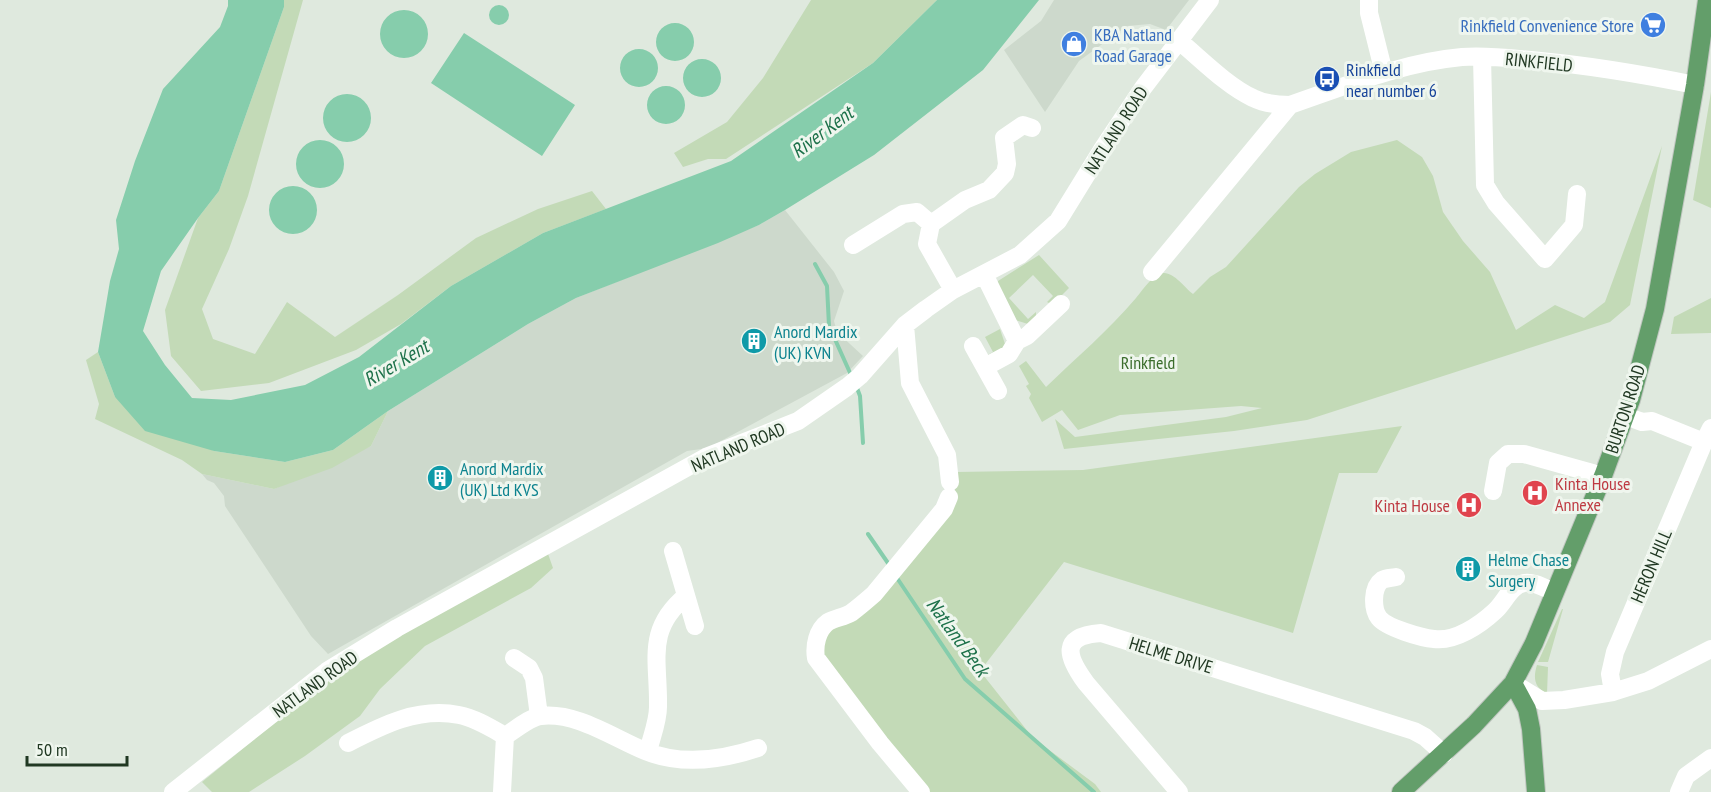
<svg xmlns="http://www.w3.org/2000/svg" width="1711" height="792" font-family="'PT Sans Narrow',sans-serif">
	<rect width="100%" height="100%" fill="#dfe9de"/>
	<!-- built -->
	<path fill="#cdd9cc" d="M1054,0H1189L1166,30L1150,24L1127,26L1079,61L1045,112L1004,50L1041,21Z
		M785,210L834,272L844,291L834,321L837,332L863,356L847,373L708,448L687,451L328,654L311,636L225,506L224,496L214,483L207,480L202,474L274,489L371,446L388,411L528,324L576,298L759,225Z"/>
	<!-- green -->
	<path fill="#c3dab7" d="M284,0H303L248,196L229,249L202,309L213,339L255,354L287,302L335,337L398,295L476,238L538,209L592,191L606,209L543,233L451,286L401,324L356,350L269,383L201,391L171,356L165,310L198,218L219,191L284,7Z
		M811,0H937L873,63L726,159H708L683,167L674,153L727,122L763,78Z
		M1711,92V208L1693,200Z
		M1397,140L1422,157L1433,176L1443,212L1463,241L1490,272L1516,330L1555,305L1584,318L1605,302L1662,146L1630,305L1610,322L1307,420L1234,431L1064,449L1055,419L1075,437L1226,417L1262,408L1241,406L1120,415L1078,430L1062,410L1042,422L1029,398L1031,394L1026,386L1029,384L1019,366L1026,361L1046,387C1076,358 1109,330 1136,298C1142,291 1153,274 1163,273C1174,272 1185,288 1193,294L1210,277L1226,267L1299,187L1315,174L1351,152Z
		M1039,255L1069,288L1056,301L1049,303L1047,302L1053,296L1033,275L1009,298L1028,319L1036,312V318L1028,324L1015,320L998,284V281Z
		M1711,298V333L1671,334L1674,317Z
		M1000,329L1005,344L1003,348L986,356L993,352L985,337Z
		M98,352L115,397L214,451L285,462L333,450L388,411L371,446L332,468L274,489L202,474L182,460L95,419L99,404L86,360Z
		M1402,426L1377,473H1339L1293,633L1064,562L980,671L1033,738L1095,784L1101,792H929L823,661L824,638L954,500L956,472L1083,470Z
		M547,551L553,568L531,588L425,646L380,689L360,716L305,756L249,792H212L202,782L322,684L403,629Z
		M1562,609H1563L1548,662H1538Z
		M1537,665L1548,667L1547,694C1534,687 1533,678 1537,665Z"/>
	<!-- water -->
	<path fill="#86cdac" d="M228,0H284V7L219,191L198,218L161,271L143,331L165,365L192,398L231,400L305,385L359,357L451,286L543,233L731,161L873,63L937,0H1039L983,70L874,155L785,210L759,225L718,243L576,298L528,324L388,411L333,450L285,462L214,451L145,431L115,397L98,352L110,281L119,249L116,220L135,161L163,89L220,27L228,6Z
		M489 15a10 10 0 1 1 20 0a10 10 0 1 1-20 0Z
		M380 34a24 24 0 1 1 48 0a24 24 0 1 1-48 0Z
		M656 42a19 19 0 1 1 38 0a19 19 0 1 1-38 0Z
		M464,33L575,105L542,156L431,83Z
		M620 68a19 19 0 1 1 38 0a19 19 0 1 1-38 0Z
		M683 78a19 19 0 1 1 38 0a19 19 0 1 1-38 0Z
		M647 105a19 19 0 1 1 38 0a19 19 0 1 1-38 0Z
		M323 118a24 24 0 1 1 48 0a24 24 0 1 1-48 0Z
		M296 164a24 24 0 1 1 48 0a24 24 0 1 1-48 0Z
		M269 210a24 24 0 1 1 48 0a24 24 0 1 1-48 0Z"/>
	<g fill="none" stroke-linecap="round" stroke-linejoin="round">
		<!-- stream -->
		<path stroke="#86cdac" stroke-width="4" d="M815,264L827,286L829,326L851,375
			M857,388L860,396L863,443
			M868,534L890,566
			M895,575L965,679L1094,792"/>
		<!-- major casing -->
		<g stroke="#c1c7c1" stroke-width="20">
			<path id="major" d="M1513,683L1527,709L1531,729L1536,792
				M1401,792L1474,725L1513,683L1534,643L1603,476L1631,400L1655,309L1695,85L1707,0"/>
		</g>
		<!-- minor -->
		<path stroke="#fff" stroke-width="18" d="M1369,0V13L1384,73
			M1178,40C1201,59 1227,86 1253,98C1265,104 1277,105 1290,105C1345,86 1404,62 1462,57C1485,55 1509,58 1531,60C1586,65 1641,74 1695,85
			M1482,57L1485,185L1496,203L1545,259L1574,225L1577,194
			M853,245L903,214L917,212L931,224
			M1152,272L1290,105
			M984,274L1017,341
			M953,290L927,244L931,224L965,200L989,190L1005,173L1007,164L1004,138L1023,125L1032,128
			M905,325L910,383L947,455L950,482
			M973,346L998,391
			M985,367L1009,354L1017,341L1027,336L1061,304
			M1626,416L1642,422L1652,421L1704,442
			M1493,491L1498,463L1508,454H1524L1603,476
			M673,551L695,626
			M1396,577C1391,578 1386,578 1382,580C1372,587 1372,609 1379,618C1387,628 1422,638 1434,639C1455,642 1480,625 1495,611C1505,602 1510,586 1524,583C1534,581 1546,589 1554,592
			M514,658L529,668L534,678L539,716
			M1513,683L1542,701L1564,700L1613,692L1648,681L1711,649
			M1613,692L1610,674L1615,652L1704,442L1711,428
			M348,743C383,725 418,707 459,715C475,718 491,728 505,736
			M648,752C651,738 658,722 658,707C659,661 645,630 686,596
			M173,792L327,671L397,628L706,457L798,421L847,387L860,376L905,325L926,309L953,290L1020,255L1058,221L1103,148L1143,88L1210,0
			M502,792L505,736C515,730 530,717 541,716C577,712 613,738 645,751C682,766 722,760 758,748
			M921,792L880,743L816,658C814,646 817,630 828,622C835,618 844,617 851,613C859,607 866,601 874,594L944,509L949,497
			M1179,792L1086,683C1067,657 1059,636 1101,633L1414,731L1425,737L1444,754
			M1679,792L1686,776L1711,758"/>
		<!-- major -->
		<use href="#major" stroke="#639e6a" stroke-width="18"/>
	</g>
	<!-- icons -->
	<defs>
		<g id="supermarket-disc" transform="scale(1.35)"><circle r="9.5" fill="#3f7fe0" stroke="#eff6ee"/><path d="M-6-5.5h2.5l.6 2H6L4.5 2H-2.5L-4.4-4H-6ZM-1.5 3.2a1.3 1.3 0 1 0 .1 0ZM3 3.2a1.3 1.3 0 1 0 .1 0Z" fill="#fff"/></g>
		<g id="shop-disc" transform="scale(1.35)"><circle r="9.5" fill="#3f7fe0" stroke="#eff6ee"/><path d="M-5-2.5h2.3a2.7 3.5 0 0 1 5.4 0H5L5.5 6h-11ZM-1.5-2.5h3a1.5 2.3 0 0 0-3 0Z" fill="#fff"/></g>
		<g id="bus-disc" transform="scale(1.35)"><circle r="9.5" fill="#1a4fb4" stroke="#eff6ee"/><path d="M-5-6H5V4H4V6H2V4H-2V6H-4V4H-5ZM-3.5-4V0h7V-4ZM-3.5 1.2v1.5H-2V1.2ZM2 1.2v1.5H3.5V1.2Z" fill="#fff"/></g>
		<g id="building-disc" transform="scale(1.35)"><circle r="9.5" fill="#0f9aa8" stroke="#eff6ee"/><path d="M-4-6H4V6H1V3H-1V6H-4ZM-2.5-4.3h1.7v1.8h-1.7ZM.8-4.3h1.7v1.8H.8ZM-2.5-1h1.7V.8h-1.7ZM.8-1h1.7V.8H.8Z" fill="#fff"/></g>
		<g id="hospital-disc" transform="scale(1.35)"><circle r="9.5" fill="#e0444e" stroke="#eff6ee"/><path d="M-5-5h3v3.5h4V-5h3V5h-3V1.5h-4V5h-3Z" fill="#fff"/></g>
	</defs>
	<g fill-rule="evenodd">
		<use href="#supermarket-disc" x="1653" y="25"/>
		<use href="#shop-disc" x="1074" y="44"/>
		<use href="#bus-disc" x="1327" y="79"/>
		<use href="#building-disc" x="754" y="341"/>
		<use href="#building-disc" x="440" y="478"/>
		<use href="#hospital-disc" x="1535" y="493"/>
		<use href="#hospital-disc" x="1469" y="505"/>
		<use href="#building-disc" x="1468" y="569"/>
	</g>
	<g text-anchor="middle" dominant-baseline="central" stroke-width="6" stroke-linejoin="round" paint-order="stroke">
		<!-- shop labels -->
		<g font-size="18" fill="#366cbe" stroke="#eff6ee" text-anchor="end">
			<text x="1634" y="25">Rinkfield Convenience Store</text>
			<text x="1094" y="34" text-anchor="start">KBA Natland<tspan x="1094" dy="21">Road Garage</tspan></text>
		</g>
		<!-- street labels -->
		<g font-size="18" fill="#203822" stroke="#eff6ee">
			<text transform="translate(1539 62) rotate(6)">RINKFIELD</text>
			<text transform="translate(1116 130) rotate(-57)">NATLAND ROAD</text>
			<text transform="translate(1625 409) rotate(-72)">BURTON ROAD</text>
			<text transform="translate(738 447) rotate(-23)">NATLAND ROAD</text>
			<text transform="translate(1651 566) rotate(-67)">HERON HILL</text>
			<text transform="translate(1171 655) rotate(17)">HELME DRIVE</text>
			<text transform="translate(315 684) rotate(-36)">NATLAND ROAD</text>
		</g>
		<!-- transit labels -->
		<g font-size="18" fill="#164399" stroke="#eff6ee" text-anchor="start">
			<text x="1346" y="69">Rinkfield<tspan x="1346" dy="21">near number 6</tspan></text>
		</g>
		<!-- culture labels -->
		<g font-size="18" fill="#0d838f" stroke="#eff6ee" text-anchor="start">
			<text x="774" y="331">Anord Mardix<tspan x="774" dy="21">(UK) KVN</tspan></text>
			<text x="460" y="468">Anord Mardix<tspan x="460" dy="21">(UK) Ltd KVS</tspan></text>
			<text x="1488" y="559">Helme Chase<tspan x="1488" dy="21">Surgery</tspan></text>
		</g>
		<!-- park labels -->
		<g font-size="18" fill="#3b6d2c" stroke="#eff6ee">
			<text x="1148" y="362">Rinkfield</text>
		</g>
		<!-- health labels -->
		<g font-size="18" fill="#be3a42" stroke="#eff6ee" text-anchor="start">
			<text x="1555" y="483">Kinta House<tspan x="1555" dy="21">Annexe</tspan></text>
			<text x="1450" y="505" text-anchor="end">Kinta House</text>
		</g>
		<!-- water labels -->
		<g font-size="20" font-style="italic" fill="#1d714a" stroke="#eff6ee">
			<text transform="translate(822 132) rotate(-37)">River Kent</text>
			<text transform="translate(396 363) rotate(-31)">River Kent</text>
			<text transform="translate(958 637) rotate(54)">Natland Beck</text>
		</g>
	</g>
	<!-- scale -->
	<path d="M27 756v9h100v-9" fill="none" stroke="#203822" stroke-width="3"/>
	<text x="36" y="756" font-size="18" fill="#203822" stroke="#eff6ee" stroke-width="4.5" paint-order="stroke">50 m</text>
</svg>
